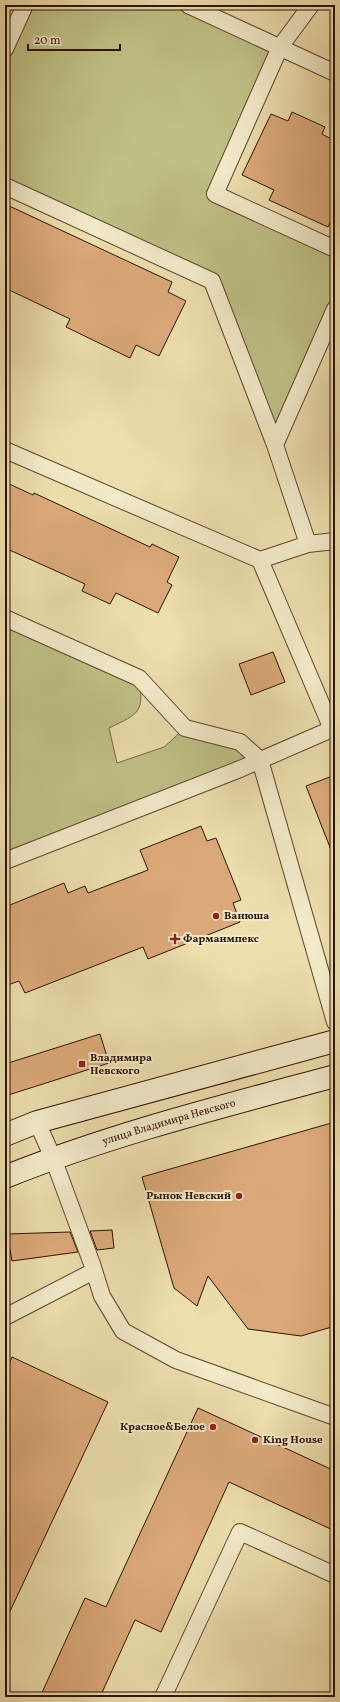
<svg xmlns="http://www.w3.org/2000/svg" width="340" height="1702" font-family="Vollkorn,serif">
	<rect width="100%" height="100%" fill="#eddead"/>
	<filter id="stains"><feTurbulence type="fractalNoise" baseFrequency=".005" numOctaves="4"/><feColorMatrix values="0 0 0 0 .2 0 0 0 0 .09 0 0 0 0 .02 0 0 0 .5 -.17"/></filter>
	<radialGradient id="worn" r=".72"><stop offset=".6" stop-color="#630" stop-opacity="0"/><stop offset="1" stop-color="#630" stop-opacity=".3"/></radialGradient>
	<!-- green -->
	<path fill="#bec085" stroke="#756a42" d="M25,5H188L280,47L215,194L335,249V309L275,445L212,281L5,186V49Z
		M5,618L139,678C144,713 140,713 109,728L117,763L164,747L185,728L240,742L260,760L5,861Z"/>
	<!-- building -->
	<path fill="#dba979" stroke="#2c1300" d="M292,112L325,127L322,134L335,141V213L328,227L269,200L274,190L242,175L271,114L288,121Z
		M5,204L172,282L168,292L186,301L159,356L136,345L130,358L66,327L70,319L5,288Z
		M5,482L33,495L34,493L150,547L152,544L179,557L167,582L172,585L158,613L116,593L110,604L82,591L85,584L5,548Z
		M273,652L285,682L251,695L239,664Z
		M335,775V854L333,855L306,786Z
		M201,826L207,841L216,838L241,900L233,903L240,922L148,959L143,947L25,993L19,981L5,986V907L64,883L68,893L85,886L88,893L148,870L140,850Z
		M100,1034L109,1063L5,1096V1064Z
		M335,1122V1326L301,1336L248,1329L208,1276L197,1306L174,1288L142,1177Z
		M112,1230L114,1248L97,1250L90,1231Z
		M70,1232L78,1252L12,1261L7,1234Z
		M12,1357L108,1402L5,1622V1373Z
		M198,1408L335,1471V1531L229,1482L161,1632L135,1620L100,1697H40L85,1598L106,1607Z"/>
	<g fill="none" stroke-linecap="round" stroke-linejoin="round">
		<!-- lane casing -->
		<g stroke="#5c462b" stroke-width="18">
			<path id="lane" d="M188,5L335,73
				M311,5L280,47L215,194L335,249
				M5,49L25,5
				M5,186L212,281L275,445L308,544
				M275,445L335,309
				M5,450L260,560L332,729
				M260,560L308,544L335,541
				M5,618L139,678L185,728L240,742L260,760L335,1022
				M5,861L240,769L332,729L335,730
				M37,1122L53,1158L92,1264L102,1296L123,1331L176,1360L335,1417
				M5,1317L94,1271
				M163,1697L240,1532L335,1575"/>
		</g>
		<!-- secondary casing -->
		<g stroke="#2c1300" stroke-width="24">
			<g id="secondary">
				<path d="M5,1135L37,1122L335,1041"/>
				<path id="s1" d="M5,1177C112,1134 224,1106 335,1076"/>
			</g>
		</g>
		<!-- lane -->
		<use href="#lane" stroke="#f3eaca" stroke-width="16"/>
		<!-- secondary -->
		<use href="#secondary" stroke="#f3eaca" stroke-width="22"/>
	</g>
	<!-- markers -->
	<g fill="#8f2418" stroke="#f3eaca" stroke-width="1.5">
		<circle cx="216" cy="916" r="4"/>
		<path d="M173 933h4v4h4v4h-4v4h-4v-4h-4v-4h4z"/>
		<rect x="78" y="1060" width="8" height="8" rx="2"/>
		<circle cx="239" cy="1196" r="4"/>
		<circle cx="213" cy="1427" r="4"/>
		<circle cx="255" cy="1440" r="4"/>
	</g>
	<g text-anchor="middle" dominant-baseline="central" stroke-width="4" stroke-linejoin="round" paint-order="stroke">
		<!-- poi labels -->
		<g font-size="11" font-weight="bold" fill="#2c1300" stroke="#f3eaca" text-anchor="start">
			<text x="224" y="916">Ванюша</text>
			<text x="183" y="939">Фармаимпекс</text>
			<text x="90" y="1058">Владимира<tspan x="90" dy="13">Невского</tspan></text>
			<text x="231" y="1196" text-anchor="end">Рынок Невский</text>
			<text x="205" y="1427" text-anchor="end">Красное&amp;Белое</text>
			<text x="263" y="1440">King House</text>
		</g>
		<!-- street labels -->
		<g font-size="11" fill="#2c1300" stroke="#f3eaca">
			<text stroke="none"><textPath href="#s1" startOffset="173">улица Владимира Невского</textPath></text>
		</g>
	</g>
	<!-- margin -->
	<rect width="340" height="1702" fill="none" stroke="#eddead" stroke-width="20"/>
	<rect x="6" y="6" width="328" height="1690" fill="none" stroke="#2c1300" stroke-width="2"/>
	<rect x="10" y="10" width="320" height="1682" fill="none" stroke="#2c1300"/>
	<!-- scale -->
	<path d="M28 44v6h92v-6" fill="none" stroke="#2c1300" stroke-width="2"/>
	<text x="34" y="44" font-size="12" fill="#2c1300" stroke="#f3eaca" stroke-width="3" paint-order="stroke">20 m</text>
	<rect width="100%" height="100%" filter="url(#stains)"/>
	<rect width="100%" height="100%" fill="url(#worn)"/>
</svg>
